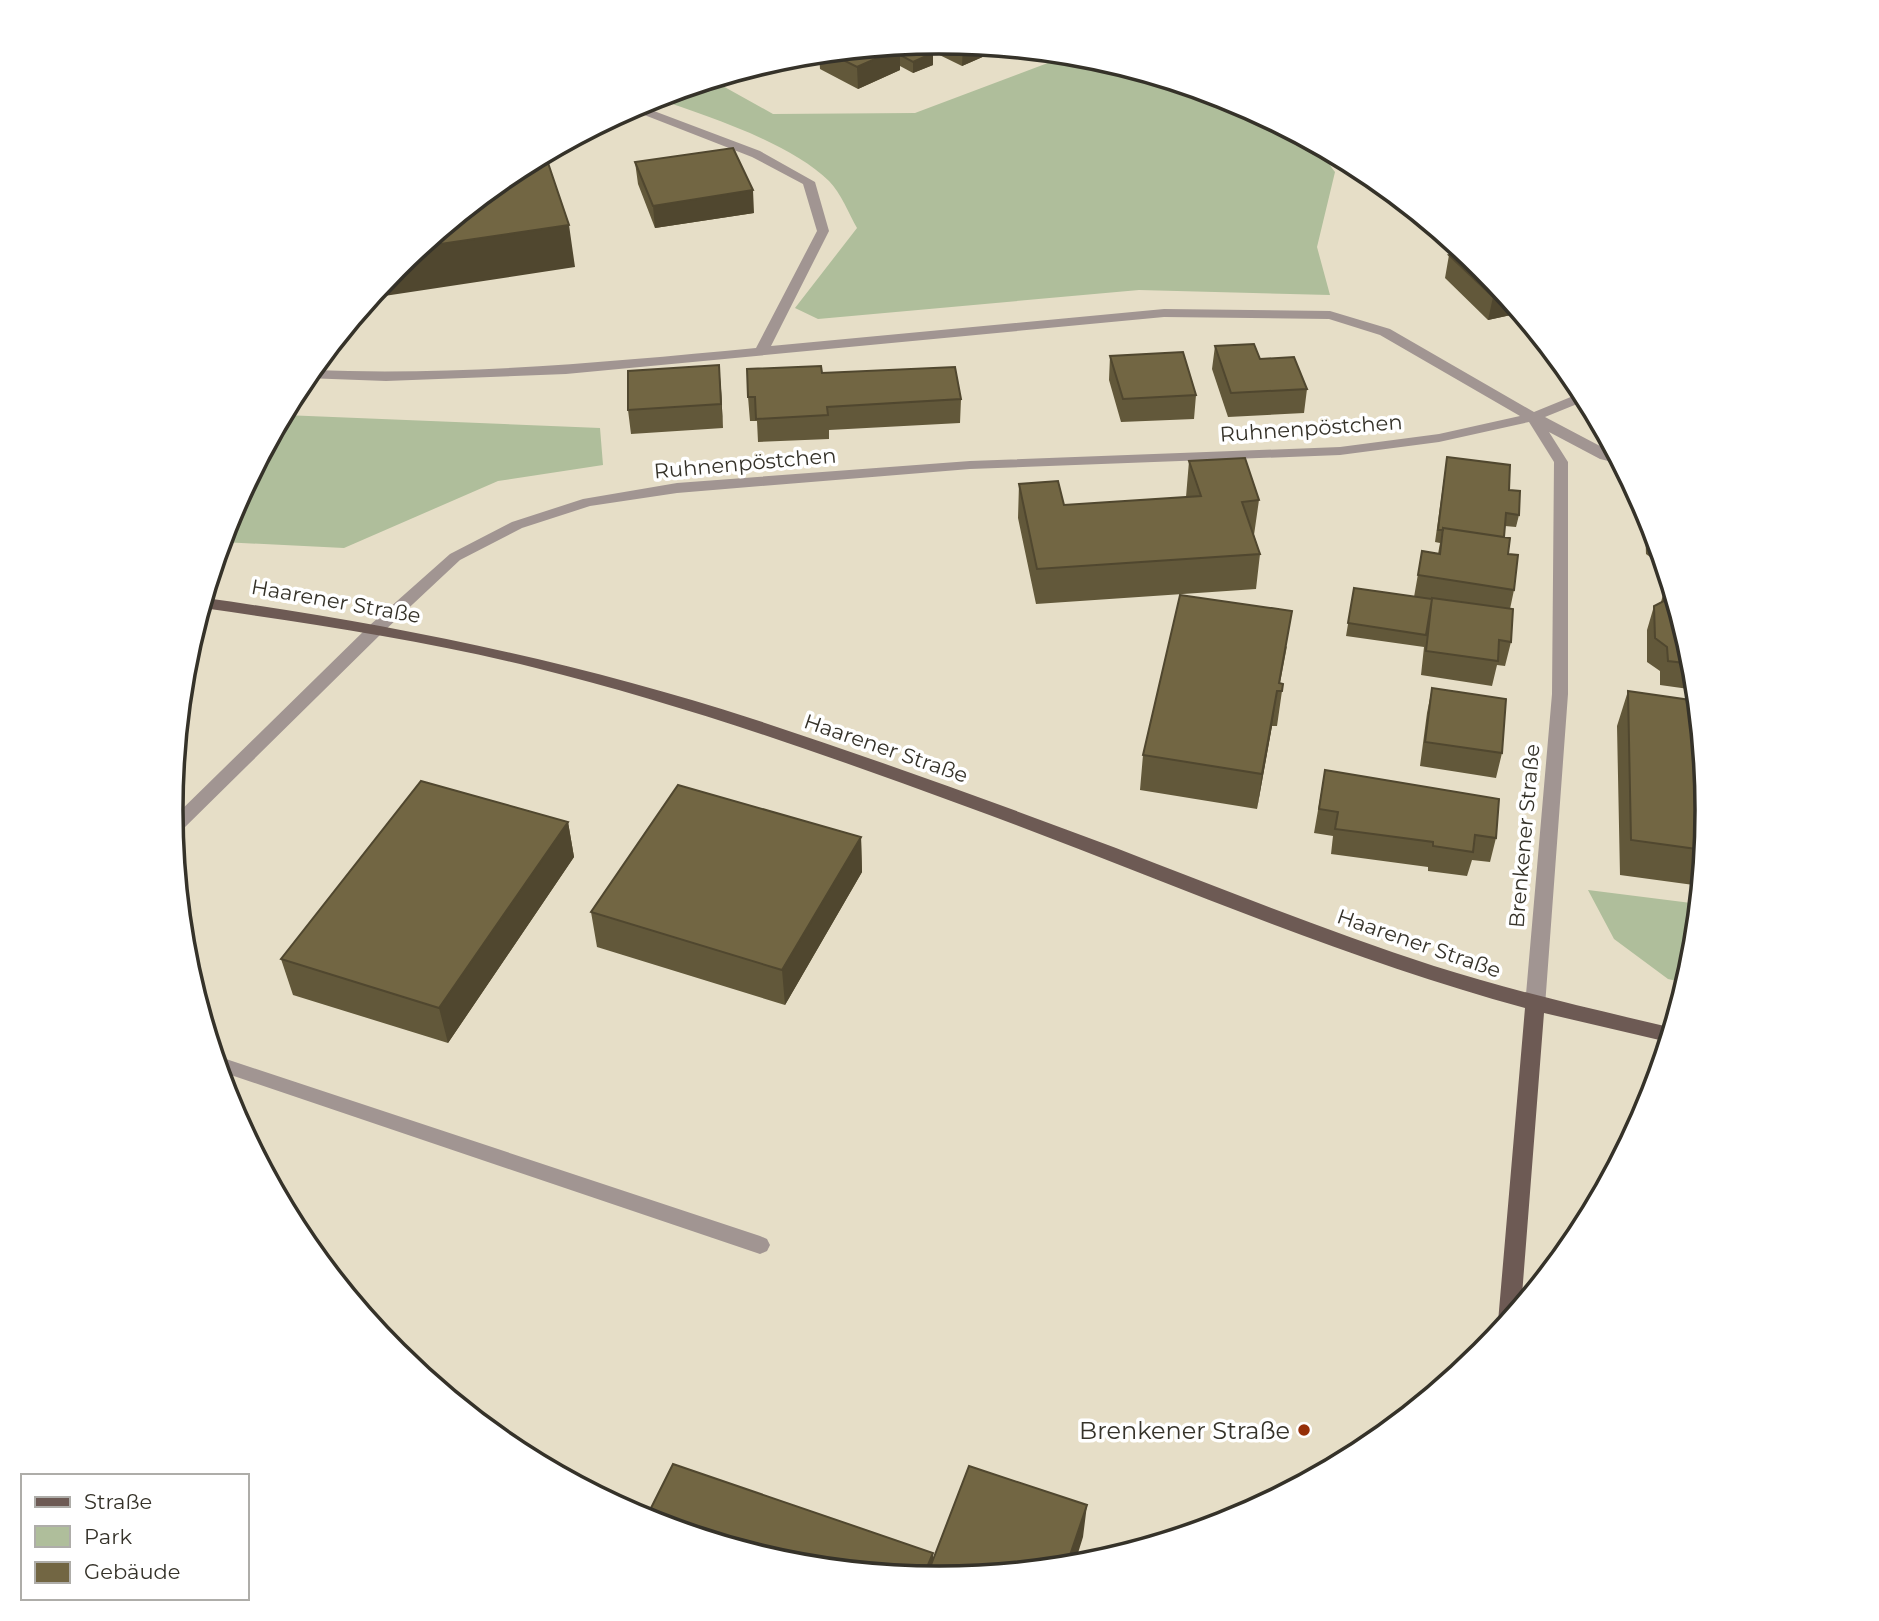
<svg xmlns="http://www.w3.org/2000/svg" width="1879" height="1621" font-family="Montserrat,sans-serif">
	<rect width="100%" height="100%" fill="#e6dec7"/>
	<!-- green -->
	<path fill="#afbe9b" d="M1069,55C1117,60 1137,79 1180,95C1222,110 1275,114 1312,142C1321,149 1328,163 1335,172L1317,247L1330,295L1139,290L818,319L795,308L857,228C849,214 841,193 829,181C789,142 707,116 655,98L712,80L773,114L915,113Z
		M284,415L600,428L603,465L498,481L344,548L222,542L230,516Z
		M1588,890L1699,904L1693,961L1686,983L1668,979L1614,939Z"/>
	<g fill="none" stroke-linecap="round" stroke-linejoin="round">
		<!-- minor -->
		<path fill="#a19592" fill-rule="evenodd" d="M638,105L760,151L815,182L829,231L771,346L1164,309L1330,311L1390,329L1534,412L1583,392L1587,400L1545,417L1617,455L1621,464L1600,459L1549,432L1568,462V694L1545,1006L1542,1011L1535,1013L1528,1011L1525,1006L1552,694L1554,462L1529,422L1439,442L1340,455L970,469L677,493L590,506L522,528L460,560L382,633L179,833L173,835L172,819L370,625L450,554L512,522L583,499L677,483L970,461L1340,447L1439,434L1520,416L1380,335L1329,319L1164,317L566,374L386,381L305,378L312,370C461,376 608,362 756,348L817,231L803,184L752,157L629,109Z
			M214,1055L760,1236L767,1239L770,1245L767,1251L760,1254L219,1071Z"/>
		<!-- major -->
		<path fill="#6d5a54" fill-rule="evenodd" d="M205,598C392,624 573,661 753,719C875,759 996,803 1116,848C1222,889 1327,931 1434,966C1513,991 1592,1009 1673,1028L1668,1042L1544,1013L1521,1308L1503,1329L1498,1322L1525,1008C1333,956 1149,873 962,805C821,753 678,703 532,667C424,640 313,624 203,608Z"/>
	</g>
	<!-- wall -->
	<path fill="#62583a" d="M940,42L1003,48L962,66L917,44Z
		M915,44L933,53V65L913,73L900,66V70L858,89L820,69L819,54Z
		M635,162L754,213L655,228L638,184Z
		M1449,255L1520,313L1488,320L1445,278Z
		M1215,346L1307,389L1304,413L1228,417L1212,369Z
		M1110,356L1196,395L1194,419L1121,422L1109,380Z
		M822,373L961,399L960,423L829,430V439L758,442L757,421H750L748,397Z
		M721,389L723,428L631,434L628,410Z
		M1447,457L1509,490L1519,515L1516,527L1505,526L1504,537L1514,590L1510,609L1511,642L1505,666L1497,665L1492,686L1421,675L1424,647L1346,636L1354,588L1414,597L1422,551L1438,554L1440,543L1435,542Z
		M1189,461L1259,500L1254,535L1260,554L1256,589L1036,604L1018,518L1019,484L1064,505L1186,497Z
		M1648,514L1650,517L1668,577L1658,575L1657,562L1646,554L1645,526Z
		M1665,587L1693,661L1696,690L1660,685V671L1647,662V630L1654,606L1661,602Z
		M1287,646L1280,683L1282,691L1277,726H1272L1257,809L1140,790L1143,755Z
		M1432,688L1502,753L1496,778L1420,766L1427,713Z
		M1628,691L1708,811L1701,886L1620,875L1617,726Z
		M1325,770L1496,838L1490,862L1472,860L1467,876L1428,871V867L1331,854L1333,836L1314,833Z
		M568,822L574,857L448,1043L293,995L281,959Z
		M861,837L862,872L785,1005L597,947L591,912Z"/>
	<!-- shaded-wall -->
	<path fill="#50472f" d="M963,44L1003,48L962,66Z
		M900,48V70L858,89L857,67Z
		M933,53V65L913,73V62Z
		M753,190L754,213L655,228L653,206Z
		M569,225L575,267L371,298L396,267L420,247Z
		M1505,294L1520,313L1488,320L1493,297Z
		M719,365L721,389L723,428L721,404Z
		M1277,691L1272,726L1257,809L1262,774Z
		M568,822L574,857L448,1043L439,1008Z
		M861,837L862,872L785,1005L782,970Z
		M1087,1505L1083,1537L1074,1566L1066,1567Z
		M933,1553V1578L923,1577Z"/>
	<!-- building -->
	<path fill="#726643" stroke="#50472f" stroke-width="2" d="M915,44L933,53L913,62L900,55V48L896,46Z
		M896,46L900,48L857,67L829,53Z
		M733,148L753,190L653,206L635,162Z
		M545,154L569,225L420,247L513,171Z
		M1464,252L1483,267L1505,294L1493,297L1449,255Z
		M1254,344L1260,359L1294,357L1307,389L1231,393L1215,346Z
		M1183,352L1196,395L1123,399L1110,356Z
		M719,365L721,404L628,410V371Z
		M821,366L822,373L955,367L961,399L827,407L828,415L756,419L755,397H748L747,369Z
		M1447,457L1510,465L1509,490L1520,491L1519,515L1506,513L1504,537L1443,528V530H1438Z
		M1245,458L1259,500L1242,502L1260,554L1037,569L1019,484L1058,481L1064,505L1201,496L1189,461Z
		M1443,528L1510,538L1508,554L1518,555L1514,590L1418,575L1422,551L1440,554Z
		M1665,587L1671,588L1694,664L1668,661L1667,647L1655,638L1654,606L1666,600Z
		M1354,588L1432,599L1426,635L1348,623Z
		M1180,595L1292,611L1279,683L1283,684L1282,691H1277L1262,774L1143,755Z
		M1432,598L1513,609L1511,642L1499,640L1498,661L1426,651Z
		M1432,688L1506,699L1502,753L1425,742Z
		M1628,691L1697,701L1708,811L1704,850L1631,840Z
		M1325,770L1499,799L1496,838L1475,835L1473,852L1433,846V842L1335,829L1338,812L1319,809Z
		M421,781L568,822L439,1008L281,959Z
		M678,785L861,837L782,970L591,912Z
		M673,1464L933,1553L923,1577L789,1564L645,1520Z
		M969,1466L1087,1505L1066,1567L939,1579L926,1578Z"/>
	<!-- markers -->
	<circle fill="#952f08" stroke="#fff" stroke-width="2.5" cx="1304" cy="1430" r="7"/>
	<g text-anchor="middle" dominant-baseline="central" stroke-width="7" stroke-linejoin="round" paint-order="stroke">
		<!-- street labels -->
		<g font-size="21" fill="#353229" stroke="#fff">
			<text transform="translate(1311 428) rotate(-4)">Ruhnenpöstchen</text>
			<text transform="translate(745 463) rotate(-5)">Ruhnenpöstchen</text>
			<text transform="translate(336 601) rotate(10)">Haarener Straße</text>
			<text transform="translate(886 748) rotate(19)">Haarener Straße</text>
			<text transform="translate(1524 836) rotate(-85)">Brenkener Straße</text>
			<text transform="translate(1419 943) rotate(19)">Haarener Straße</text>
		</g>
		<!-- near-poi labels -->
		<g font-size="24" fill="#353229" stroke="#fff" text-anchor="end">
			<text x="1290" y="1430">Brenkener Straße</text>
		</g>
	</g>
	<!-- crop -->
	<path d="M0 0H1879V1621H0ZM183 810a756 756 0 1 1 1512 0a756 756 0 1 1-1512 0Z" fill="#fff" fill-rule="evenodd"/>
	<path fill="none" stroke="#353229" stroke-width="3.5" d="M183 810a756 756 0 1 1 1512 0a756 756 0 1 1-1512 0Z"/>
	<!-- legend -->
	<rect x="21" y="1474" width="228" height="126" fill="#ffffff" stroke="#aeada9" stroke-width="2"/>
	<rect x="35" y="1497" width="35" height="10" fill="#6d5a54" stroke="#aeada9" stroke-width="2"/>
	<text x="84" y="1509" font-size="21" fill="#353229">Straße</text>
	<rect x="35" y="1526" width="35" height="21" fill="#afbe9b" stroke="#aeada9" stroke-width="2"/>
	<text x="84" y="1544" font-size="21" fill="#353229">Park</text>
	<rect x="35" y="1562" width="35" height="21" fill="#726643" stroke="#aeada9" stroke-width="2"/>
	<text x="84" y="1579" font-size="21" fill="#353229">Gebäude</text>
</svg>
